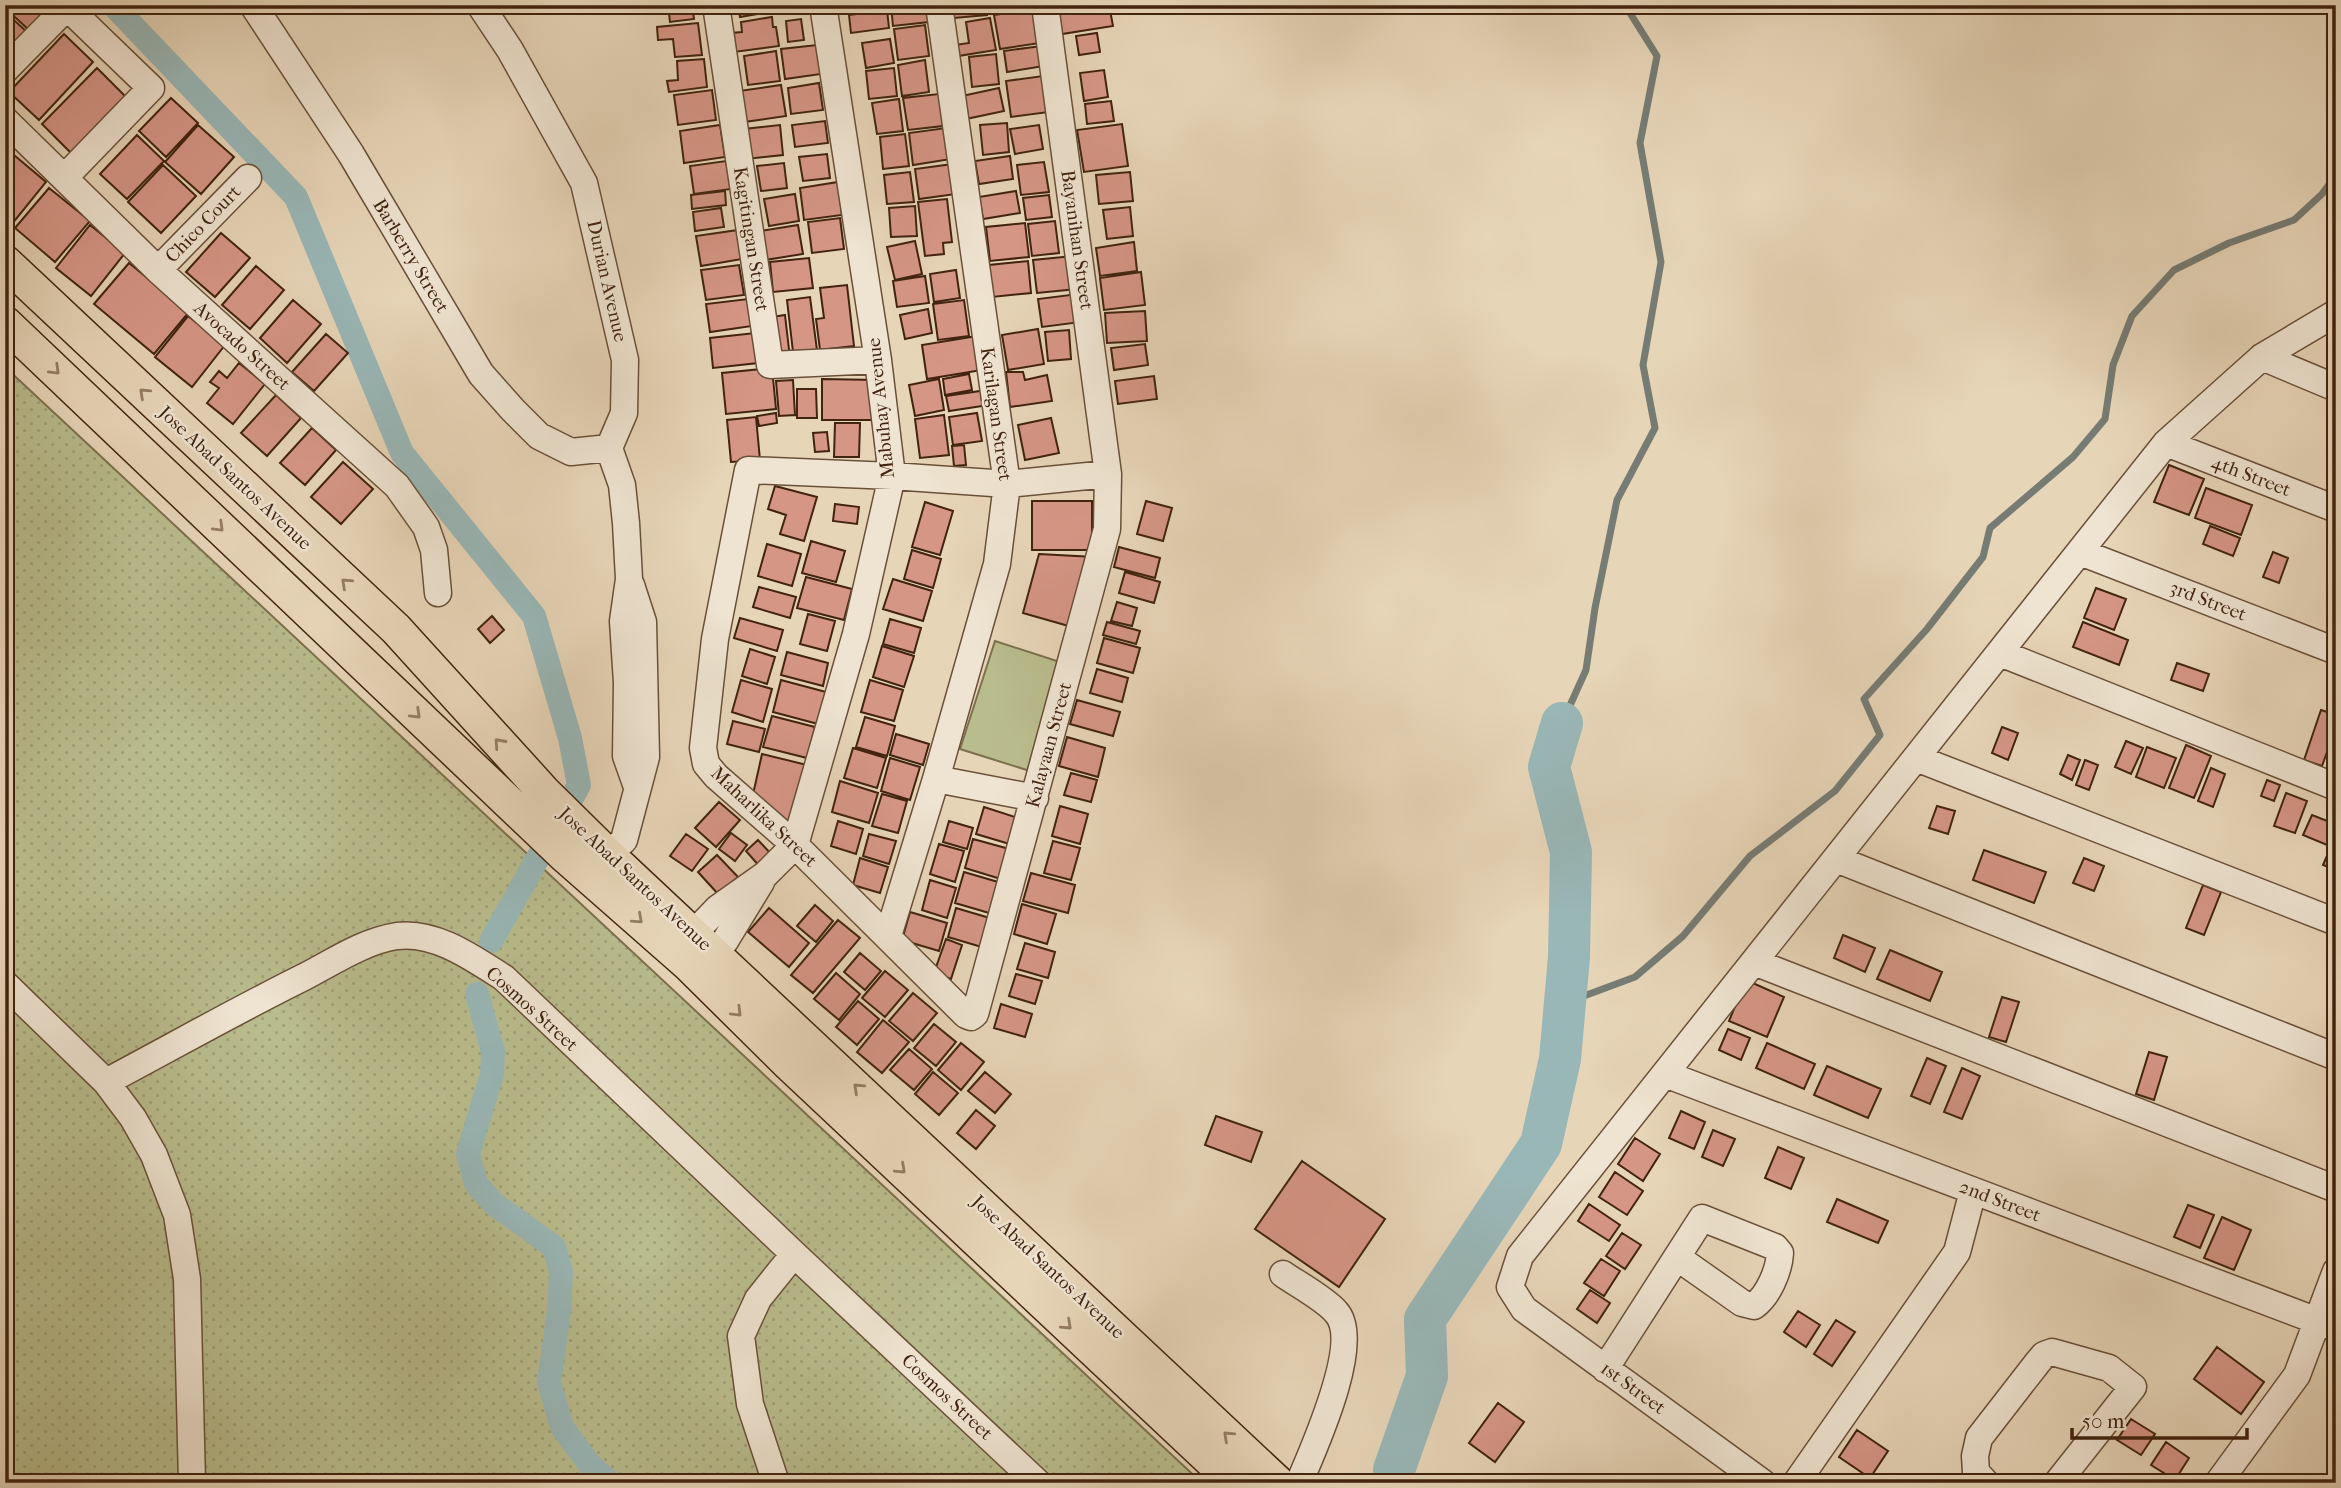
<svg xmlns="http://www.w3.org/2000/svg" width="2341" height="1488" font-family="'IM FELL French Canon',serif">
	<defs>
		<pattern id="grass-dots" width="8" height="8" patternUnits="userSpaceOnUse" patternTransform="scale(1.75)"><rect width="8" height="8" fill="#b9bc8d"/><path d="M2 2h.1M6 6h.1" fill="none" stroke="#a0a178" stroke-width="1.8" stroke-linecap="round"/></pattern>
	</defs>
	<rect width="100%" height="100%" fill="#e7d5b8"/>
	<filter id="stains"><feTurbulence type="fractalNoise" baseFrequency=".00286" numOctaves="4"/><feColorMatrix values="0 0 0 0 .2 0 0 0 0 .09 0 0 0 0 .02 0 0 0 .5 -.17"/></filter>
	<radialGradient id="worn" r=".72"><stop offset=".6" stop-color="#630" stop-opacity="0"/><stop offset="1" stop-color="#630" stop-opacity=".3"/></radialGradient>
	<!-- grass -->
	<path fill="url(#grass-dots)" stroke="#7d704e" stroke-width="2" d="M5,367L1202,1483H5Z"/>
	<!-- pitch -->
	<path fill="#b9bc8d" stroke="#7d704e" stroke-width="2" d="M995,641L1066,664L1033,772L960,749Z"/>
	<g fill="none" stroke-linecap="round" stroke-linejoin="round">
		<!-- stream -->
		<path stroke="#767c74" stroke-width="7" d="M1562,723L1586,670L1595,608L1617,500L1655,428L1643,365L1661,262L1640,143L1657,56L1625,5
			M1565,1003L1635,977L1683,936L1750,856L1835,791L1880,735L1864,699L1927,629L1983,557L1990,528L2073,457L2105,419L2113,365L2132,316L2174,270L2229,243L2294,220L2322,194L2336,175"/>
		<!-- canal -->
		<path stroke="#99b7b7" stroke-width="24" d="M113,5L296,197L402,453L534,616L570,738L579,785L491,941
			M477,994L493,1052L492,1074L468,1154L476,1184L494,1204L554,1247L561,1272L559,1311L549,1382L562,1427L590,1465L610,1483"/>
		<!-- river -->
		<path stroke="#99b7b7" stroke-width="42" d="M1395,1483L1394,1470L1427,1376L1425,1319L1541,1144L1560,1059L1569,957L1571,852L1549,767L1562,723"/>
	</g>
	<!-- building -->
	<path fill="#d69686" stroke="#41230f" stroke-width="2" d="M5,5H52L29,30L5,8Z
		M668,5H692L694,19L670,22Z
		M738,5H757L758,14L740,17Z
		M891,5H927L929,22L893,26Z
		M952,5H986L987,15L954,18Z
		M1058,5H1109L1113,26L1062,34Z
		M1034,9L1040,43L1000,49L994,15Z
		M887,10L889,28L851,33L849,15Z
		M5,12L26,31L5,53Z
		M772,17L773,27H776L779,46L734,52L731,33L742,32L741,22Z
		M990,18L996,50L958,56L955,45L969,43L966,22Z
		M801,19L804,40L788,42L786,21Z
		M698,23L702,55L675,57L673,39L658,40L657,27Z
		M925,25L929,56L898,60L894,29Z
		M1097,33L1100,52L1079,55L1076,36Z
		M64,34L93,62L39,120L9,92Z
		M890,39L894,63L866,68L862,43Z
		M817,45L821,74L785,79L781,49Z
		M1041,46L1044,66L1007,72L1004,51Z
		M776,51L780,81L748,85L744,56Z
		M996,54L999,84L972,87L969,57Z
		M704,59L707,87L669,92L667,81L678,80L677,61Z
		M925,60L929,92L902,96L898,65Z
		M97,68L128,99L73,155L42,124Z
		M894,68L897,96L869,99L866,71Z
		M1104,70L1108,97L1084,101L1080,73Z
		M1043,76L1049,112L1011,117L1006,81Z
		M819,83L823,110L791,114L788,88Z
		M781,85L786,116L744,122L739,91Z
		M999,88L1004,111L966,119L962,96Z
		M712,90L716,120L678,125L674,95Z
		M939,94L943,126L908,130L903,98Z
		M171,98L198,123L166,157L139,131Z
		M899,99L903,131L877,134L872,103Z
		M1111,101L1114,121L1087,124L1085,104Z
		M825,121L828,143L795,147L792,125Z
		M1007,123L1009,152L983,155L980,125Z
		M1122,124L1128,166L1084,172L1077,130Z
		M198,125L234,157L201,194L165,162Z
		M720,125L725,157L684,163L680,131Z
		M780,125L783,155L747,159L744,129Z
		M1039,125L1043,149L1015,154L1010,129Z
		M946,128L951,159L913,165L909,133Z
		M905,134L909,166L883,169L880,137Z
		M137,135L164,161L127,199L100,174Z
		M8,150L46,182L12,224L5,218V154Z
		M827,154L830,178L803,181L799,157Z
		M1010,156L1013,179L979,184L975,161Z
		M726,161L731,189L694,194L690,166Z
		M1044,162L1049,192L1021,195L1017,165Z
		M784,163L787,188L761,191L757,166Z
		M953,164L956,194L919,199L915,169Z
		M163,165L196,196L161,233L128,202Z
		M910,172L914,202L887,204L884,175Z
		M1130,172L1133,201L1099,204L1096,175Z
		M838,182L842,215L804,220L800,188Z
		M49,188L90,221L55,262L15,228Z
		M725,191L726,205L692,209L691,195Z
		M1016,191L1020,213L983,219L979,197Z
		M795,194L799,221L769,226L764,199Z
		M1049,195L1052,217L1026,220L1023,198Z
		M947,199L952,242L943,243L944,254L925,256L918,202Z
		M915,206L917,236L891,237L889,208Z
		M1130,207L1133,236L1107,239L1103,210Z
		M721,208L724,227L695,231L693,212Z
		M840,218L844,249L812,253L808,222Z
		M1055,221L1059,253L1032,256L1028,224Z
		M1025,223L1029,257L990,261L986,227Z
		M90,225L125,253L91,296L56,268Z
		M798,225L803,254L765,260L760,231Z
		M738,230L742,259L701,266L696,236Z
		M221,233L250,258L215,297L186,272Z
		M915,241L922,274L895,280L887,247Z
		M1134,242L1137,271L1100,276L1096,248Z
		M1073,256L1077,289L1037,293L1033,260Z
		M809,258L813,288L773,292L770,262Z
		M1028,261L1031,293L992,297L989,265Z
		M129,263L189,312L154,354L94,304Z
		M739,265L744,295L706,300L701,270Z
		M256,266L284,290L250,329L222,305Z
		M956,270L960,298L934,302L930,274Z
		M1141,272L1145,305L1104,310L1100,278Z
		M925,276L929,303L897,307L893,281Z
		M847,285L854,346L820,350L816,319L824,318L820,288Z
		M1078,294L1081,322L1042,327L1038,299Z
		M810,297L817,350L793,352L787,300Z
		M748,299L752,326L710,332L706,304Z
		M293,300L321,324L287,363L260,338Z
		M964,300L969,336L938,340L933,304Z
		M928,309L932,333L905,339L900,315Z
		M1145,311L1147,341L1107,343L1105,313Z
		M785,315L790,358L777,359L772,317Z
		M188,316L225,345L192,387L155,357Z
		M1038,329L1044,364L1008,370L1002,335Z
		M1069,330L1071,359L1048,361L1045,332Z
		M755,333L758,363L713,368L710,338Z
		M326,334L348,353L314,391L292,372Z
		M977,336L982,370L927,379L922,345Z
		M1145,344L1148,365L1114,370L1111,348Z
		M239,363L265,384L233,424L207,403L219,388L210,382L219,371L227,378Z
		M772,368L776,409L726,414L722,373Z
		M1006,372H1023L1025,380L1047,375L1052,401L1010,407Z
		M969,374L972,390L945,395L943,379Z
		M1154,376L1157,399L1118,404L1115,381Z
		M822,379L877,380V420H822Z
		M939,379L944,410L915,416L909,385Z
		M793,380L795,415L779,416L776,381Z
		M797,389H816L817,418H797Z
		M987,390L989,405L949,411L946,396Z
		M276,395L301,418L267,456L241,433Z
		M776,413L777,423L759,426L757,416Z
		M977,413L982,441L953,445L949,417Z
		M944,415L949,455L920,458L915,419Z
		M756,417L760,460L731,462L727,420Z
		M1051,418L1059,453L1025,460L1018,425Z
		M835,423H860L859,457H834Z
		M312,428L336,450L305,485L280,463Z
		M827,432L829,451L815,452L813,433Z
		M964,445L966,465L954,466L952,446Z
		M343,462L373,489L341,524L311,497Z
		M2169,465L2204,479L2189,515L2154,502Z
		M775,486L817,497L804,541L780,534L786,515L768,509Z
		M2206,488L2252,505L2241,535L2195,518Z
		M1032,501H1092V550H1032Z
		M1146,501L1172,508L1163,541L1137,534Z
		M925,502L953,511L940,555L912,547Z
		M835,504L859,507L857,524L833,521Z
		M2210,526L2240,538L2233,556L2203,544Z
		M811,541L845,551L836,582L802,573Z
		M767,544L801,554L792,586L758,576Z
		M1119,547L1160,558L1155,578L1114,567Z
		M912,550L941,559L933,588L904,579Z
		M2273,552L2288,558L2279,583L2263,577Z
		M1039,554L1094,557L1072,627L1023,613Z
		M1125,572L1160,582L1154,603L1119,593Z
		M806,577L852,589L844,620L797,608Z
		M893,579L932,591L923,621L883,609Z
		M759,587L796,597L790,618L753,607Z
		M2096,588L2126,599L2114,630L2084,618Z
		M1117,602L1137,608L1132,626L1111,621Z
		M808,614L835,621L827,651L800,644Z
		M492,616L504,630L490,643L478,629Z
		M740,618L783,630L777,651L734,638Z
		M890,619L921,628L914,653L883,644Z
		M1107,622L1140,631L1136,644L1103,635Z
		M2083,622L2128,640L2119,665L2073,647Z
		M1104,638L1140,648L1133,673L1097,663Z
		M882,646L914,656L904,687L873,677Z
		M750,649L775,657L767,684L742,676Z
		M787,652L828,663L823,686L781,675Z
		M2177,663L2209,674L2203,691L2171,680Z
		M1097,669L1128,678L1122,702L1090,693Z
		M741,680L772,689L763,722L732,712Z
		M781,680L826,692L818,724L773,712Z
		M870,680L903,690L894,721L861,712Z
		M1077,700L1120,712L1113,736L1070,724Z
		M2321,710L2336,715V727L2322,766L2304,760Z
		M772,716L815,727L807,758L763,747Z
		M865,717L895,726L887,756L856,747Z
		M733,721L765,729L759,752L727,744Z
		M2002,727L2018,733L2008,760L1992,753Z
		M896,734L929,744L923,765L890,755Z
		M1067,737L1105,748L1098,777L1059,766Z
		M2126,741L2143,748L2131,774L2115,767Z
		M2186,745L2211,756L2194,798L2169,788Z
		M2147,747L2176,758L2164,788L2136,777Z
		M853,748L886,758L877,788L844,778Z
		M762,754L807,765L791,831L752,799Z
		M2068,755L2080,760L2072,780L2060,774Z
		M890,758L920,767L910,800L881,791Z
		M2085,760L2098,765L2089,790L2076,785Z
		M2211,768L2225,774L2213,807L2198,801Z
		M1071,773L1097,780L1091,802L1064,795Z
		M2267,780L2280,785L2274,801L2261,796Z
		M840,781L878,793L869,823L832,812Z
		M2286,793L2307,801L2295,833L2274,826Z
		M882,794L907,801L898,833L872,826Z
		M719,802L740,820L716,847L695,828Z
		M1060,806L1088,814L1080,844L1052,836Z
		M1937,806L1955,811L1948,834L1929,828Z
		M984,807L1021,819L1013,845L976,834Z
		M2312,815L2335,824L2327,845L2303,835Z
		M838,821L863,829L856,854L831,846Z
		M949,821L973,828L967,849L943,842Z
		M731,833L747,845L735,861L719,849Z
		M686,834L708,849L692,871L670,856Z
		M869,834L896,841L889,864L863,856Z
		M2336,835V870L2323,865Z
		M973,839L1013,850L1004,880L965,868Z
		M758,840L773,856L761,868L746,851Z
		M1053,841L1080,848L1071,880L1044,873Z
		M939,844L964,851L955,882L930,874Z
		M1984,850L2046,872L2034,903L1973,880Z
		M717,855L738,877L719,895L698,872Z
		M860,858L888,867L880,893L853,885Z
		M2084,858L2104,866L2094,891L2073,883Z
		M964,872L1005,884L996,915L955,903Z
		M1031,873L1075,885L1068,913L1023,901Z
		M930,880L956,888L947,918L922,910Z
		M2203,885L2221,892L2204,935L2186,928Z
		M1022,904L1056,914L1047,944L1014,934Z
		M815,905L833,921L816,942L797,926Z
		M769,908L809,943L789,967L748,932Z
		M956,908L993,919L985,948L948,937Z
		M910,912L947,923L939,951L902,940Z
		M838,920L860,938L813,993L791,975Z
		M1843,935L1875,948L1865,972L1834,958Z
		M946,939L962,945L951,979L934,973Z
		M1025,943L1055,952L1048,978L1017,969Z
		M1890,950L1942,972L1930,1001L1877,979Z
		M860,953L881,971L865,990L844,972Z
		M885,971L908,990L885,1017L862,998Z
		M836,973L860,994L839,1020L814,999Z
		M1016,974L1042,981L1035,1004L1009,996Z
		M1746,980L1784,997L1767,1037L1729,1021Z
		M913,993L937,1013L913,1041L889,1021Z
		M2002,997L2019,1002L2006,1042L1989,1037Z
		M858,1001L879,1019L857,1045L836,1027Z
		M1001,1004L1032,1014L1025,1037L994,1028Z
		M883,1020L909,1042L882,1073L857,1052Z
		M934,1024L956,1042L936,1066L914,1048Z
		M1728,1029L1750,1038L1741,1060L1719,1050Z
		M961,1043L984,1062L961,1090L938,1070Z
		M1767,1043L1815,1064L1804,1089L1756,1068Z
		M909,1049L932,1069L914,1090L890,1070Z
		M2149,1052L2167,1057L2154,1100L2136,1094Z
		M1927,1058L1946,1066L1930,1104L1911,1096Z
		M1827,1066L1881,1089L1868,1118L1814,1095Z
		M1962,1068L1980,1076L1962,1119L1944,1112Z
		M933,1072L958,1093L939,1115L915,1094Z
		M985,1072L1011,1094L995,1113L968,1091Z
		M976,1110L995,1126L976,1149L957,1133Z
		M1681,1111L1705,1122L1694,1149L1669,1138Z
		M1216,1116L1262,1132L1251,1162L1205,1145Z
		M1713,1130L1735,1139L1723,1166L1702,1157Z
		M1635,1138L1660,1154L1643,1181L1618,1164Z
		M1778,1147L1804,1158L1791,1189L1765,1178Z
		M1302,1161L1385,1219L1339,1287L1255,1229Z
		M1615,1172L1643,1191L1627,1215L1599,1197Z
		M1837,1199L1888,1221L1878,1243L1827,1222Z
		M1589,1204L1620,1225L1609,1241L1578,1221Z
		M2188,1205L2214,1215L2200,1248L2174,1237Z
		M2222,1217L2251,1230L2234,1270L2204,1258Z
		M1622,1233L1641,1245L1625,1269L1606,1256Z
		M1601,1259L1620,1271L1604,1296L1584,1283Z
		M1590,1290L1610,1303L1597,1323L1577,1309Z
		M1798,1311L1820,1325L1806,1347L1784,1332Z
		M1836,1320L1855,1332L1832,1366L1814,1354Z
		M2217,1347L2264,1382L2241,1414L2194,1379Z
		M1498,1403L1524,1422L1495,1462L1469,1443Z
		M2131,1419L2155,1434L2141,1455L2117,1440Z
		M1857,1430L1888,1451L1870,1478L1839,1457Z
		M2166,1442L2189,1458L2175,1480L2151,1465Z"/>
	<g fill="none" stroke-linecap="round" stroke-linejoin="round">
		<!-- minor casing -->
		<g stroke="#6a5039" stroke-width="29">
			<path id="minor" d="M253,5L351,154L481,374L513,410L539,436L571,452L609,448
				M480,5L510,50L584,183L625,360L624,413L609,448L622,485L626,523L629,579L623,621L627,683L626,756L637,787
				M716,5L770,365L878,360
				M1045,5L1108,474L1107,529L975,1014L971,1017L966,1015L795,845L716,776L706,764L703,748L715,639L748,470L892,476L1007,484L1108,474
				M5,70L67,7L151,88L65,177
				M5,120L158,270L397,486L426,527L434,550L438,593
				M158,270L248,178
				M2262,357L2336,388
				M2166,443L2336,509
				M2080,552L2336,651
				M2000,653L2336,787
				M1916,758L2336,922
				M936,779L1035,798
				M1836,859L2336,1057
				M594,868L624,840L646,757L643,622L631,585
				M888,936L936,779L997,564L1007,484L939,5
				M690,954L693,934L718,908L766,874L795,845L856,634L892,476L878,360L823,5
				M696,961L715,953L725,941L761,882
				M1754,962L2336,1189
				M5,984L106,1082L133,1118L154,1155L177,1215L187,1279L192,1483
				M1665,1074L2336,1328
				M106,1082C172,1047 237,1010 304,977C333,962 364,941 397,936C436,931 474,959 504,978L794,1254L1038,1483
				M1283,1274C1297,1284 1325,1299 1336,1312C1363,1341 1313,1450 1299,1483
				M1605,1369L1702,1218L1775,1247L1780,1253C1779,1271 1768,1296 1754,1306L1742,1303L1678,1258
				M776,1483L750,1404L741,1336L758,1299L794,1254
				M1763,1483L1524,1309L1510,1287L1520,1256L2166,443L2262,357L2336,313
				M1796,1483L1957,1252L1973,1191
				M1986,1483L1976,1472L1975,1456L1979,1438L2038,1362L2044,1355L2052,1352L2109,1368L2133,1387L2057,1483
				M2218,1483L2297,1375L2336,1271"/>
		</g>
		<!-- major casing -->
		<g stroke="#41230f" stroke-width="36">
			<path id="major" d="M5,262L396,629L545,793L608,855L1278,1483
				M5,323L564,855L688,964L789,1064L1235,1483"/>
		</g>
		<!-- minor -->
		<use href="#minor" stroke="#efe4d1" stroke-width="26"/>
		<!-- major -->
		<use href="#major" stroke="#e7d5b8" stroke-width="33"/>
	</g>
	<!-- one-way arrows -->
	<defs><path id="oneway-chevron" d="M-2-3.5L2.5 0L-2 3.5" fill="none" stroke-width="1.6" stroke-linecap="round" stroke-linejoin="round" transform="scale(1.75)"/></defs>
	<g stroke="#947c64">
		<use href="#oneway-chevron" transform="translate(55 370) rotate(44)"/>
		<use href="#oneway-chevron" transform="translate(144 393) rotate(-137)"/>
		<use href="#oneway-chevron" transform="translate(219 527) rotate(44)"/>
		<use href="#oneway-chevron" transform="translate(346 583) rotate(-137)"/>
		<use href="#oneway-chevron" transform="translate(416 714) rotate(44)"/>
		<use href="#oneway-chevron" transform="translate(499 743) rotate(-132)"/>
		<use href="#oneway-chevron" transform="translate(638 919) rotate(42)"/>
		<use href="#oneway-chevron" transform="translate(737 1012) rotate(45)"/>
		<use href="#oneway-chevron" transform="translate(858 1088) rotate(-137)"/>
		<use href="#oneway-chevron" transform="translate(901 1169) rotate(43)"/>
		<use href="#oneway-chevron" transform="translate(1067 1325) rotate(43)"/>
		<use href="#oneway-chevron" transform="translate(1228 1436) rotate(-137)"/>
	</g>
	<g text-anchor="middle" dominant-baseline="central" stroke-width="5" stroke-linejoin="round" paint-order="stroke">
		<!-- street labels -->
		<g font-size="19" fill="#41230f" stroke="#efe4d1">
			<text transform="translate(203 224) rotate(-46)">Chico Court</text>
			<text transform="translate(751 239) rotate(81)">Kagitingan Street</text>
			<text transform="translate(1077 240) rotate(82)">Bayanihan Street</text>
			<text transform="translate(411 256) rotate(59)">Barberry Street</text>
			<text transform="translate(607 281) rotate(77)">Durian Avenue</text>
			<text transform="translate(242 346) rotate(42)">Avocado Street</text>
			<text transform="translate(881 408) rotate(-96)">Mabuhay Avenue</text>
			<text transform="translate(996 414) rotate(82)">Karilagan Street</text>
			<text transform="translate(2251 476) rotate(21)">4th Street</text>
			<text transform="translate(235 478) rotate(43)">Jose Abad Santos Avenue</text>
			<text transform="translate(2208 601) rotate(21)">3rd Street</text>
			<text transform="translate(1049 745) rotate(-75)">Kalayaan Street</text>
			<text transform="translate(764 817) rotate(43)">Maharlika Street</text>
			<text transform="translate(635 879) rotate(43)">Jose Abad Santos Avenue</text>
			<text transform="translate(532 1009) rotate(42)">Cosmos Street</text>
			<text transform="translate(2000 1201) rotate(21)">2nd Street</text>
			<text transform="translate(1048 1267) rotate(43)">Jose Abad Santos Avenue</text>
			<text transform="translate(1633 1388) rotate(36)">1st Street</text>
			<text transform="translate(947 1397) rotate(43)">Cosmos Street</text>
		</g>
	</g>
	<!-- margin -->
	<rect width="2341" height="1488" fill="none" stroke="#e7d5b8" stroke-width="28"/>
	<rect x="7" y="7" width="2327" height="1474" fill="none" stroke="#41230f" stroke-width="3.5"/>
	<rect x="14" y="14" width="2313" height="1460" fill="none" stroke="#41230f" stroke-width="2"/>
	<!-- scale -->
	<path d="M2072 1428v10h175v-10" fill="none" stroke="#41230f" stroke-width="3.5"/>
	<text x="2082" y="1428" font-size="21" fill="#41230f" stroke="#efe4d1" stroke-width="5" paint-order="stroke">50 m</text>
	<rect width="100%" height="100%" filter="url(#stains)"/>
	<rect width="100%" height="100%" fill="url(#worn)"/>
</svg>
